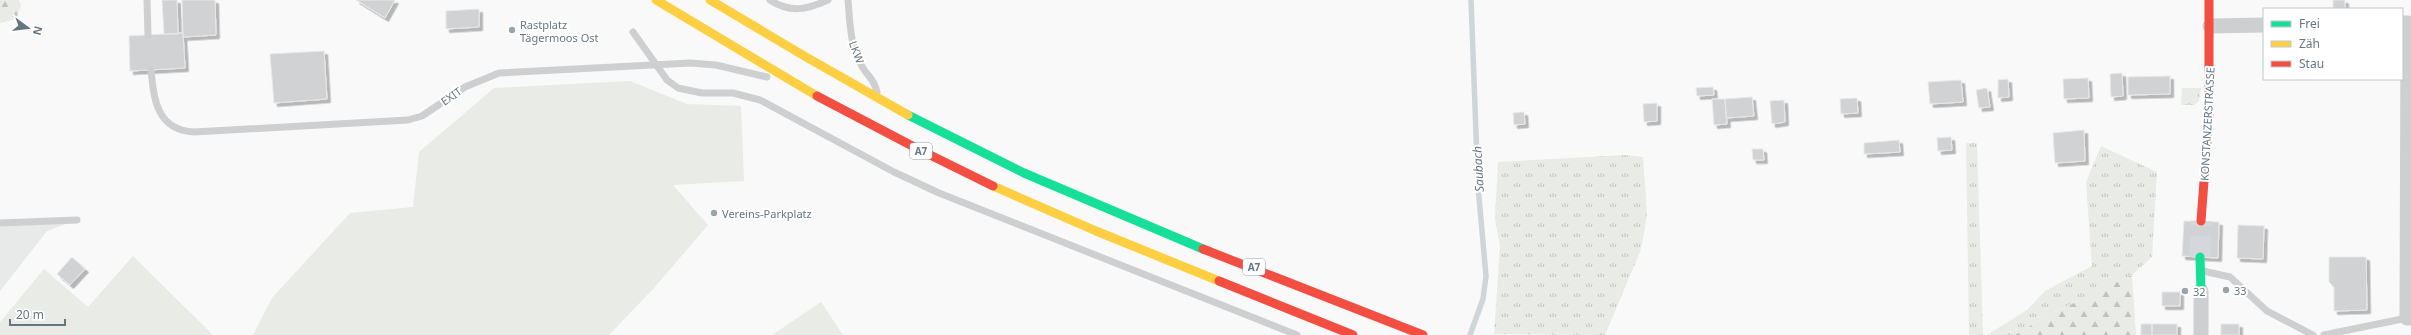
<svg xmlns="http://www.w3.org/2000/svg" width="2411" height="335" font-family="'Noto Sans',sans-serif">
	<defs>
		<pattern id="grass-tufts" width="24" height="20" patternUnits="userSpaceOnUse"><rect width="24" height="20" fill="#e8ebe6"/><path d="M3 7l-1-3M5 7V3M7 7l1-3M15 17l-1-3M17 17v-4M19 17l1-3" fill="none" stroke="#c0c3c0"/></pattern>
		<pattern id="forest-firs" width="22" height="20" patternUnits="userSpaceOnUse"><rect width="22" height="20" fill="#e8ebe6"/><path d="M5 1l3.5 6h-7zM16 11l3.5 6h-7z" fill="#c0c3c0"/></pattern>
		<filter id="shadow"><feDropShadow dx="3.5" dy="3.5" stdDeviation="0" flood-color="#0004"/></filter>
	</defs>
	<rect width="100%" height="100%" fill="#f9f9f9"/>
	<!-- built -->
	<path fill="#e8e9e9" d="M77,220L47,231L0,291V223Z"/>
	<!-- grass -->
	<path fill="url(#grass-tufts)" d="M2182,88H2201L2199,101L2194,105H2181Z
		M1966,143H1977L1983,335H1969Z
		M2101,146L2157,172L2152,257L2132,275L2047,316L2015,335H1987L2027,310L2045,291L2092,266L2086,182Z
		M1625,155L1643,157L1647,213L1644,234L1640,252L1605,335L1494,334L1500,246L1495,219L1498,162Z"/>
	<!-- forest -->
	<path fill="url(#forest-firs)" d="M0,0H19L21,6L16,19L0,23Z
		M2132,275L2136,335H2015L2047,316Z"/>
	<!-- garden -->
	<path fill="#e8ebe6" d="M630,81L687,104L741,106L744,181L673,185L708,225L654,288L609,335H253L272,298L350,213L413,207L419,152L494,88Z
		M133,256L213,335H0V322L44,269L88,307Z
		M821,302L843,335H771H772Z"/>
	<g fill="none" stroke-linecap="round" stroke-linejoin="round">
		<!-- stream -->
		<path stroke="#ced6d9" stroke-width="5.5" d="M1470,335L1483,299L1486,276L1478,186L1471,0"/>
	</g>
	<!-- building -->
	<path fill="#d0d2d3" stroke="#e8e8e8" filter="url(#shadow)" d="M162,0H177L178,34H164Z
		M182,0H215L216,35L183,37Z
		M356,0H395L385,18Z
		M2333,0H2345V9H2333Z
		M479,9V27L446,29V11Z
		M183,33L185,68L130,71L129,36Z
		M324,51L327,99L274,103L270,54Z
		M2122,73L2123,96L2111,97L2110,74Z
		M2170,76V94L2128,95V77Z
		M2088,78L2089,98L2064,99L2063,79Z
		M2008,79L2009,97L1998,98V80Z
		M1961,80L1963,102L1930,104L1928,82Z
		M1713,87L1714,95L1697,96L1696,88Z
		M1987,88L1990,107L1979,108L1976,90Z
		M1752,97L1754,116L1726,118L1725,99Z
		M1857,98L1858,113L1841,114L1840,99Z
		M1712,99H1725L1727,124L1714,125Z
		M1784,100L1785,122L1772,124L1770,101Z
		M1657,103V121L1644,122L1643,104Z
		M1524,112L1525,124L1514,125L1513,113Z
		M2084,130L2085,161L2055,163L2053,133Z
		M1951,137L1952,150L1938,151L1937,138Z
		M1899,140L1900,152L1864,154V143Z
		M1752,149H1763L1764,160H1753Z
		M2184,221L2219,222L2218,258L2182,256Z
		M2238,225L2264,226L2263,259L2237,258Z
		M72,257L85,269L70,285L57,274Z
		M2329,257H2366L2367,310L2334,311V287L2329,282Z
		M2162,292H2180V306H2162Z
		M2141,324H2152V335H2141Z
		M2152,324H2177V335H2152Z
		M2221,324H2239V335H2221Z"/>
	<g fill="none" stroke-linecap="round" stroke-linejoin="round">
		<!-- secondary-tunnel -->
		<path stroke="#d4d8dc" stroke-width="21" stroke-dasharray="21 10" stroke-linecap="butt" d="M2200,257L2201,221"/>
		<!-- lane -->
		<path stroke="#cecfd0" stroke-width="7" d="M147,0L148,35
			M770,0C790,13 806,10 828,0
			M848,0C850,23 850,47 863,68C869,78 873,77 877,92
			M633,32L667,80L678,88L702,93H733L760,100L894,172L939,193L1297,335
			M151,70C154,100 157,130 194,132L408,120L422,116L465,87L499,73L690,63L716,65L767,77
			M0,223L77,220
			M2203,271L2230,277L2267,311L2313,335
			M2324,335L2407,318"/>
		<!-- street -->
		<path stroke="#cecfd0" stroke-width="15" d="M2402,23H2408L2407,318H2411
			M2210,26L2264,25
			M2201,335V291"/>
		<!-- fast -->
		<path stroke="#16e098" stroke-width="9" d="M908,115L1024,173L1203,249
			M2200,257L2201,291"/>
		<!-- slow -->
		<path stroke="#ffcf43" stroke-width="9" d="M656,0L817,96
			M710,0L806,57L908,115
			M993,186L1096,231L1219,281"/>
		<!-- jam -->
		<path stroke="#f24e42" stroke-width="9" d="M817,96L920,150L993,186
			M2201,221L2209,115V0
			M1203,249L1423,335
			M1219,281L1353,335"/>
	</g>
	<!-- markers -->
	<g fill="#99a4ac" stroke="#fff" stroke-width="1.5">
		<circle cx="512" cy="30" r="4"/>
		<circle cx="714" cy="213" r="4"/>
		<circle cx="2226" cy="290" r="4"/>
		<circle cx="2185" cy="291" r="4"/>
	</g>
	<g text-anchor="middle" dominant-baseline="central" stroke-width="4" stroke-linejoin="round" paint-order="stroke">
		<!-- shield labels -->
		<g fill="#fff" stroke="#939fa8" stroke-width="1">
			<rect x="910" y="143" width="22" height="16" rx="3"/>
			<rect x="1243" y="259" width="22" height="16" rx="3"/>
		</g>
		<g font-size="10" font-weight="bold" fill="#657683">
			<text x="921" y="151">A7</text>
			<text x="1254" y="267">A7</text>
		</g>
		<!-- poi labels -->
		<g font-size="11" fill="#657683" stroke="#fff" text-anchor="start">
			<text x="520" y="24">Rastplatz<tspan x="520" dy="13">Tägermoos Ost</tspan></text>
			<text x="722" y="213">Vereins-Parkplatz</text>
			<text x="2234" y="290">33</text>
			<text x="2193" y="291">32</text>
		</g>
		<!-- street labels -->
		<g font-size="11" fill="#657683" stroke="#fff">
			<text transform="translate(857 52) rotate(70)">LKW</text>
			<text transform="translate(451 96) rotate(-35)">EXIT</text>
			<text transform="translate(2207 124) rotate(-87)">KONSTANZERSTRASSE</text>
		</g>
		<!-- water labels -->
		<g font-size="12" font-style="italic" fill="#60757c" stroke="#fff">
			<text transform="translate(1478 169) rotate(-93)">Saubach</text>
		</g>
	</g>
	<!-- legend -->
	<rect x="2263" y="8" width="140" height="72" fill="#ffffff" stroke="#c1c8cd"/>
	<rect x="2271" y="21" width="20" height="6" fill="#16e098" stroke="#c1c8cd"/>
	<text x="2299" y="28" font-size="12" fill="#657683">Frei</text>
	<rect x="2271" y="41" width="20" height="6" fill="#ffcf43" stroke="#c1c8cd"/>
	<text x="2299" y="48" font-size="12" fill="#657683">Zäh</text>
	<rect x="2271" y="61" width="20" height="6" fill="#f24e42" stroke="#c1c8cd"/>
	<text x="2299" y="68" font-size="12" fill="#657683">Stau</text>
	<!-- north arrow -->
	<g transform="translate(28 28) rotate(105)" stroke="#ffffff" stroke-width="3" paint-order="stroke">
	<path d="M0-3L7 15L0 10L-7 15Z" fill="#657683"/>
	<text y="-6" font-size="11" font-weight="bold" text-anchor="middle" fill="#657683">N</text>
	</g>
	<!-- scale -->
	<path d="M10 319v6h55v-6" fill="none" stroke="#657683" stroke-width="2"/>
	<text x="16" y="319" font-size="12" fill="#657683" stroke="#ffffff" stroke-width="3" paint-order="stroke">20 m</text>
</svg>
